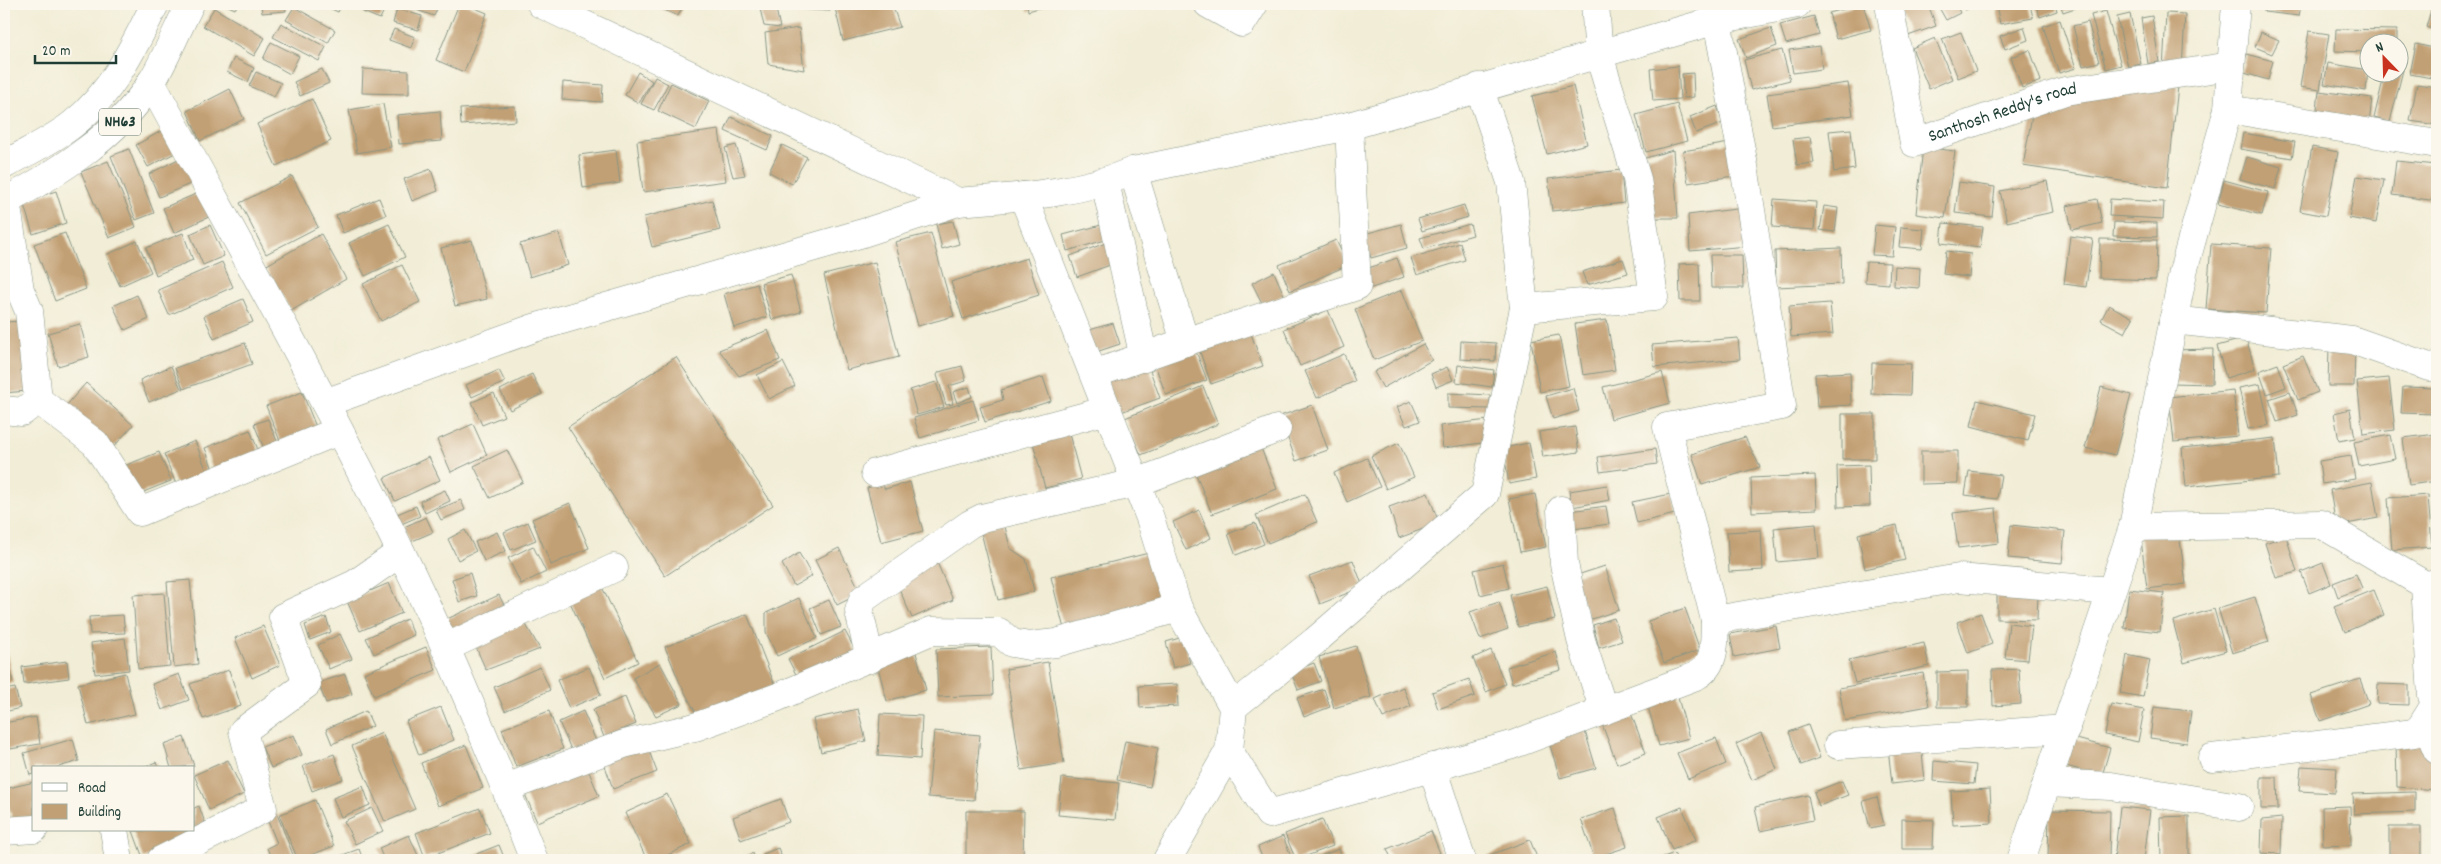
<svg xmlns="http://www.w3.org/2000/svg" width="2441" height="864" font-family="Dekko,sans-serif">
	<rect width="100%" height="100%" fill="#fbf7ec"/>
	<filter id="ink" filterUnits="userSpaceOnUse"><feTurbulence type="fractalNoise" baseFrequency=".02" numOctaves="2"/><feDisplacementMap in="SourceGraphic" scale="10" xChannelSelector="R" yChannelSelector="G"/><feConvolveMatrix kernelMatrix="1 2 1 2 8 2 1 2 1" color-interpolation-filters="sRGB"/></filter>
	<filter id="wash" filterUnits="userSpaceOnUse"><feTurbulence type="fractalNoise" baseFrequency=".0096" numOctaves="4" result="noise"/><feDisplacementMap in="SourceGraphic" scale="20" xChannelSelector="R" yChannelSelector="G"/><feGaussianBlur stdDeviation="1.12" result="paint"/><feColorMatrix in="noise" values="0 0 0 0 0 0 0 0 0 0 0 0 0 0 0 0 0 1.4 0 .05"/><feComposite in="paint" operator="in"/></filter>
	<g filter="url(#wash)">
		<rect width="100%" height="100%" fill="#f1edd6"/>
		<g id="blocks">
			<!-- building -->
			<path fill="#c2a075" d="M224,4H238L235,9Z
				M261,4H285L286,11L262,13Z
				M321,4H342L338,12Z
				M366,4H387L380,19L363,12Z
				M399,4H439L434,16Z
				M459,4H465L487,13L464,72L436,60Z
				M651,4H684L678,16Z
				M759,4H775L780,28L764,26Z
				M793,4H827L830,11L793,9Z
				M834,4H892L900,27L843,41Z
				M1027,4H1053L1028,11Z
				M1863,4L1871,30L1836,39L1829,13Z
				M1906,4H1928L1936,26L1908,36L1897,7Z
				M1937,4H1956L1960,13L1946,20Z
				M1962,4H1980L1965,10Z
				M2000,4H2030L2033,18L2000,24L1996,5Z
				M2035,4H2055L2057,11L2040,17Z
				M2060,4H2077L2078,7L2063,12Z
				M2265,4H2301L2299,16L2264,12Z
				M2433,4H2437V31L2426,27Z
				M294,7L335,30L328,43L286,20Z
				M214,8L265,38L254,56L203,26Z
				M397,9L422,16L418,30L393,23Z
				M2106,11L2121,65L2106,69L2091,15Z
				M2166,13L2185,14L2182,71L2163,70Z
				M2130,14L2141,64L2128,67L2117,17Z
				M1814,16L1819,35L1786,44L1780,25Z
				M2152,16L2159,62L2148,64L2141,18Z
				M2060,20L2076,68L2059,73L2043,26Z
				M2088,22L2099,62L2083,66L2073,26Z
				M281,23L326,47L319,61L273,37Z
				M2024,27L2028,40L2005,49L2000,36Z
				M799,28L804,70L768,64L765,33Z
				M1771,28L1777,46L1746,58L1739,39Z
				M394,29L415,37L411,48L389,40Z
				M2336,29L2397,30V42H2368V52L2335,51Z
				M2309,31L2329,34L2320,90L2300,87Z
				M1961,32L1976,71L1958,78L1942,39Z
				M2261,32L2279,40L2272,54L2255,47Z
				M1935,38L1952,79L1929,89L1912,48Z
				M271,42L299,56L290,74L263,59Z
				M2416,44L2437,49V79L2410,74Z
				M1819,46L1822,69L1793,73L1789,50Z
				M1782,50L1790,80L1751,90L1744,60Z
				M2030,50L2041,81L2022,88L2011,57Z
				M2247,54L2273,61L2268,80L2241,72Z
				M234,58L254,68L248,82L227,72Z
				M2328,63L2368,70L2366,91L2324,84Z
				M1678,66L1680,99L1653,101L1650,69Z
				M322,69L329,83L300,96L294,82Z
				M363,69L409,71V94L362,93Z
				M2398,69L2403,70L2390,122L2374,118L2385,72H2398Z
				M256,72L281,83L274,97L249,86Z
				M638,72L652,81L639,103L625,95Z
				M1693,73L1694,97L1684,98L1682,74Z
				M655,77L668,84L654,110L641,104Z
				M563,82L603,85L602,102L562,99Z
				M671,83L709,101L696,129L658,111Z
				M1848,83L1853,115L1772,126L1767,94Z
				M2417,84L2437,87V125L2410,121Z
				M1573,86L1587,144L1547,154L1532,96Z
				M2178,86L2167,188L2023,166L2034,104Z
				M230,89L244,119L200,141L187,111Z
				M2319,91L2372,98L2369,124L2316,118Z
				M312,99L331,141L276,166L257,124Z
				M383,104L391,147L357,153L349,110Z
				M1677,104L1687,141L1646,152L1636,115Z
				M515,106L516,121L461,125L460,109Z
				M1717,106L1723,123L1696,133L1690,117Z
				M440,111L442,141L399,144L397,115Z
				M731,117L773,136L767,150L725,131Z
				M1851,129L1855,169L1834,172L1829,131Z
				M163,130L175,153L148,167L136,145Z
				M719,130L726,181L643,192L637,141Z
				M2243,133L2295,142L2292,158L2240,149Z
				M1810,137L1814,163L1797,165L1793,139Z
				M1729,143L1734,176L1688,183L1683,151Z
				M736,145L745,175L733,177L725,148Z
				M782,145L807,157L792,184L769,172Z
				M1923,147L1955,151L1945,218L1916,214Z
				M2312,147L2338,152L2326,216L2300,211Z
				M129,149L154,213L136,220L111,156Z
				M616,150L620,183L583,188L579,155Z
				M1673,150L1678,218H1655L1642,159Z
				M184,156L195,182L159,197L149,174Z
				M2247,157L2281,167L2275,189L2240,179Z
				M108,161L136,227L109,238L81,172Z
				M2396,161L2437,165V201L2392,195Z
				M431,169L438,191L412,201L404,179Z
				M1621,170L1624,203L1552,211L1548,179Z
				M292,176L318,227L266,254L240,203Z
				M2357,176L2384,180L2376,223L2349,218Z
				M2224,180L2268,192L2262,215L2218,204Z
				M2047,181L2053,212L2007,222L2000,191Z
				M1959,182L1995,187L1992,217L1955,213Z
				M56,191L66,223L33,234L23,202Z
				M203,191L213,215L174,233L163,208Z
				M379,198L386,215L343,233L336,215Z
				M1774,199L1816,202L1814,230L1772,227Z
				M2097,199L2102,223L2072,230L2067,206Z
				M2110,199L2164,202L2163,219L2109,216Z
				M712,200L720,230L652,247L644,217Z
				M1464,205L1468,217L1422,231L1418,219Z
				M1824,206L1838,208L1835,232L1820,230Z
				M1744,208L1748,246L1690,251L1688,215Z
				M953,221L959,244L942,249L936,224Z
				M2114,222L2157,223V237L2113,236Z
				M1943,223L1983,227L1980,248L1941,243Z
				M389,224L405,257L365,276L349,243Z
				M1105,224L1109,239L1067,251L1063,235Z
				M1401,224L1407,248L1371,258L1364,234Z
				M1470,224L1473,235L1424,249L1420,238Z
				M210,225L224,256L203,265L190,234Z
				M1875,225L1895,227L1892,256L1872,255Z
				M1901,227L1924,229L1922,249L1899,247Z
				M65,233L86,289L55,301L34,244Z
				M183,233L193,260L156,275L146,248Z
				M559,233L568,265L530,277L520,244Z
				M931,233L954,316L918,326L895,242Z
				M321,234L346,279L291,311L265,266Z
				M2070,236L2093,239L2086,287L2064,284Z
				M2100,239L2157,240L2156,280L2099,278Z
				M472,240L487,299L455,306L441,248Z
				M1336,240L1348,265L1290,291L1279,265Z
				M137,241L151,272L120,286L106,255Z
				M1106,243L1113,264L1077,277L1070,256Z
				M1460,243L1465,260L1417,275L1411,258Z
				M2211,244L2271,248L2266,313L2206,309Z
				M1841,248L1842,284L1776,287L1775,251Z
				M1946,251L1971,254L1969,277L1943,274Z
				M1710,255H1742L1743,288H1711Z
				M1027,258L1039,295L963,319L951,282Z
				M1397,258L1404,277L1369,289L1363,270Z
				M1623,259L1628,273L1587,285L1582,272Z
				M222,262L233,287L169,315L158,290Z
				M875,262L899,357L847,370L824,275Z
				M1866,262L1890,263L1889,284L1865,282Z
				M1699,263L1700,301H1680L1679,264Z
				M402,265L420,302L381,321L363,284Z
				M1895,266L1920,268L1919,288L1894,286Z
				M1274,272L1284,295L1263,305L1252,283Z
				M791,275L801,312L772,320L761,283Z
				M757,284L767,317L734,328L724,294Z
				M1402,290L1422,341L1374,360L1355,309Z
				M137,295L149,319L125,330L113,306Z
				M243,299L253,322L214,339L204,316Z
				M1830,303L1833,334L1791,337L1789,306Z
				M2109,305L2133,318L2125,333L2101,320Z
				M1328,310L1344,347L1300,366L1284,329Z
				M1607,320L1615,370L1583,375L1575,324Z
				M23,321L27,391L4,393V322Z
				M1113,323L1120,344L1093,353L1086,331Z
				M80,324L89,357L58,366L48,333Z
				M768,330L780,360L739,376L719,350Z
				M1251,334L1263,366L1211,384L1200,352Z
				M1559,335L1569,386L1540,392L1531,340Z
				M1738,338L1740,359L1654,367L1652,345Z
				M2246,338L2255,369L2226,378L2217,346Z
				M1461,341L1496,343L1495,361L1460,359Z
				M245,343L252,364L183,389L175,368Z
				M1423,344L1432,360L1383,388L1374,372Z
				M2329,345L2355,346L2354,386H2328Z
				M1194,346L1207,380L1166,395L1154,362Z
				M2213,349L2212,384L2171,383V350Z
				M1344,354L1355,381L1317,398L1305,371Z
				M2303,356L2318,392L2298,400L2283,364Z
				M676,357L773,505L665,576L568,427Z
				M783,362L795,386L769,399L757,375Z
				M1147,362L1160,398L1118,413L1106,377Z
				M1872,363L1911,364L1910,395L1871,394Z
				M2278,364L2286,387L2267,394L2259,371Z
				M1458,365L1494,370L1492,387L1456,382Z
				M171,366L181,389L149,402L140,380Z
				M962,366L966,381L949,386L953,404L946,405L937,375L939,372Z
				M1447,367L1453,380L1436,387L1431,374Z
				M499,370L505,382L472,397L466,385Z
				M1662,372L1670,403L1611,419L1603,387Z
				M1850,372L1851,405L1817,407L1815,374Z
				M532,374L542,394L510,410L500,390Z
				M1043,377L1051,401L985,422L980,407L1003,400L1001,390Z
				M2389,378L2395,430L2363,434L2357,381Z
				M936,382L944,407L917,415L910,390Z
				M86,383L133,425L111,450L64,408Z
				M2260,384L2269,425L2248,429L2239,388Z
				M1203,386L1218,424L1141,455L1125,418Z
				M969,387L972,397L957,403L953,392Z
				M2101,387L2131,395L2115,455L2085,448Z
				M2403,387L2437,388V414L2401,413Z
				M1573,388L1579,411L1553,419L1546,396Z
				M2233,390L2238,436L2174,442L2169,397Z
				M302,392L316,427L280,441L266,406Z
				M2290,392L2298,415L2277,422L2269,399Z
				M494,393L504,416L482,425L472,402Z
				M1448,393L1490,395V409L1448,408Z
				M973,400L979,420L920,438L914,418Z
				M1977,400L2035,414L2028,441L1971,426Z
				M1411,401L1420,421L1406,426L1397,407Z
				M1312,405L1328,450L1296,461L1280,416Z
				M2350,409L2355,438L2339,441L2334,413Z
				M1842,414H1875V459H1842Z
				M268,419L279,446L265,451L254,424Z
				M1488,420L1490,442L1443,448L1440,426Z
				M473,424L487,455L451,472L437,440Z
				M1575,427L1579,452L1543,457L1539,432Z
				M250,430L261,457L215,475L205,448Z
				M1068,430L1081,479L1045,488L1032,439Z
				M2437,434V481L2409,485L2403,438Z
				M2390,435L2395,459L2359,466L2354,442Z
				M1745,437L1760,467L1702,485L1692,454Z
				M2275,438L2279,477L2186,487L2182,448Z
				M195,441L208,474L177,487L164,454Z
				M1259,443L1277,489L1212,514L1194,469Z
				M1399,443L1414,477L1386,489L1371,456Z
				M1529,443L1536,479L1509,484L1503,448Z
				M1655,449L1657,464L1600,472L1598,457Z
				M507,450L523,482L490,498L474,466Z
				M1921,451H1958V483L1921,484Z
				M159,452L171,481L136,495L124,466Z
				M2351,456L2355,479L2322,484L2319,461Z
				M429,457L440,480L395,501L384,478Z
				M1367,458L1380,487L1347,502L1334,473Z
				M1869,465L1870,506L1838,507L1837,466Z
				M1969,471L2001,475L1997,499L1965,495Z
				M1815,475L1817,509L1752,512L1751,478Z
				M910,482L923,531L881,542L867,488L882,484L885,489Z
				M2372,482L2378,518L2336,526L2330,490Z
				M1607,485L1610,500L1572,507L1569,491Z
				M445,490L450,501L425,513L420,501Z
				M1428,493L1439,523L1399,538L1389,507Z
				M1305,494L1317,522L1268,543L1256,515Z
				M1535,494L1546,547L1520,552L1509,499Z
				M1671,494L1675,514L1637,523L1632,502Z
				M2428,495L2432,547L2392,550L2388,498Z
				M461,500L465,510L441,520L436,510Z
				M570,503L589,548L551,565L532,519Z
				M416,506L420,516L399,525L395,515Z
				M1606,506L1609,524L1573,529L1570,511Z
				M1996,508L1999,543L1958,548L1953,513Z
				M1199,510L1211,538L1186,550L1173,522Z
				M426,517L433,532L410,542L404,527Z
				M528,522L536,540L511,550L504,532Z
				M1004,522L1010,548L1026,559L1034,591L998,600L980,528Z
				M1255,523L1264,544L1236,555L1228,534Z
				M1816,524L1819,558L1777,562L1774,528Z
				M1897,525L1905,560L1865,569L1858,534Z
				M2011,525L2065,531L2062,563L2008,558Z
				M2178,526L2186,584L2147,589L2140,531Z
				M465,530L476,551L458,560L448,539Z
				M1761,530L1763,570L1729,572L1727,532Z
				M497,532L506,551L484,561L475,542Z
				M2286,536L2297,572L2276,578L2265,543Z
				M533,546L546,572L521,584L508,558Z
				M839,548L861,593L837,605L815,560Z
				M1153,552L1167,607L1065,633L1051,577Z
				M799,553L812,576L794,586L782,564Z
				M936,560L953,600L912,618L894,577Z
				M1353,560L1363,587L1320,604L1309,576Z
				M1503,563L1509,588L1480,595L1474,570Z
				M2323,563L2331,584L2309,593L2301,572Z
				M1605,566L1619,610L1589,620L1574,576Z
				M470,573L477,596L459,602L452,579Z
				M2356,574L2362,588L2338,597L2333,583Z
				M190,580L198,664L174,667L167,582Z
				M389,583L402,613L360,631L347,601Z
				M601,585L638,662L605,678L569,600Z
				M1547,586L1555,619L1518,627L1510,595Z
				M2129,589L2164,593L2160,632L2124,628Z
				M2374,590L2384,615L2345,632L2334,606Z
				M1997,592L2038,593L2037,620L1997,619Z
				M164,593L170,666L138,669L133,595Z
				M499,595L507,611L454,635L447,619Z
				M2255,597L2269,642L2232,653L2218,608Z
				M799,598L817,638L777,656L766,632V613Z
				M829,600L841,627L821,635L810,608Z
				M1499,602L1508,629L1480,639L1470,612Z
				M1685,608L1700,650L1664,663L1648,621Z
				M2214,609L2226,651L2184,663L2173,621Z
				M1981,613L1992,644L1968,653L1957,622Z
				M747,614L776,688L699,719L680,683L665,647Z
				M123,615L125,633L90,634L89,617Z
				M326,617L331,632L310,640L305,625Z
				M1614,618L1622,641L1599,648L1593,625Z
				M407,619L414,635L374,654L366,638Z
				M525,623L540,649L486,670L475,645Z
				M2009,623L2032,626L2028,660L2005,658Z
				M263,626L280,665L252,678L235,638Z
				M1776,626L1780,648L1734,657L1730,634Z
				M845,631L858,656L801,684L788,659Z
				M340,634L352,659L329,669L318,645Z
				M1183,637L1190,663L1173,668L1166,642Z
				M125,638L129,670L95,674L91,643Z
				M1924,643L1929,666L1855,683L1849,660Z
				M1356,646L1371,697L1334,708L1319,657Z
				M426,647L436,670L374,696L364,673Z
				M991,647L993,695L938,697L936,649Z
				M915,649L926,690L887,701L876,660Z
				M6,650L13,682L4,685V651Z
				M1491,650L1505,684L1486,692L1473,658Z
				M1556,652L1561,670L1512,684L1507,667Z
				M2127,655L2150,660L2143,697L2120,693Z
				M67,661L69,678L24,684L22,667Z
				M1048,662L1064,763L1021,770L1006,669Z
				M660,663L682,704L656,716L633,678Z
				M1314,663L1321,681L1298,690L1291,672Z
				M540,667L550,690L505,711L494,687Z
				M589,667L601,695L569,708L557,680Z
				M2019,669L2021,704L1993,706L1992,670Z
				M229,670L241,706L203,719L190,684Z
				M1968,671V707H1937V672Z
				M125,673L135,714L88,725L78,684Z
				M1923,673L1929,706L1845,721L1839,688Z
				M179,674L189,700L162,710L152,684Z
				M345,674L352,694L326,703L318,683Z
				M1469,679L1475,696L1438,709L1432,692Z
				M2360,679L2369,704L2320,721L2311,695Z
				M1177,684L1178,706L1140,708L1139,686Z
				M2378,684L2409,685V705L2377,704Z
				M1403,687L1411,706L1383,718L1375,699Z
				M15,688L20,708L4,712V690Z
				M1324,689L1330,707L1304,717L1297,698Z
				M1677,694L1689,738L1659,746L1647,703Z
				M625,697L636,724L604,737L593,710Z
				M2111,704L2144,710L2138,742L2105,735Z
				M441,707L454,740L419,755L406,721Z
				M2154,707L2191,711L2187,743L2150,738Z
				M1629,708L1646,753L1617,764L1600,719Z
				M858,709L866,741L821,752L813,719Z
				M366,711L373,726L332,744L326,729Z
				M549,711L563,749L516,767L502,729Z
				M583,711L597,743L573,754L559,722Z
				M880,714L922,716L920,759L878,756Z
				M36,717L40,744L4,750V723Z
				M1808,725L1820,758L1801,765L1789,732Z
				M1584,728L1596,768L1560,778L1548,739Z
				M934,731L980,735L974,800L928,797Z
				M382,733L415,809L385,822L352,746Z
				M1761,733L1777,769L1752,780L1736,744Z
				M294,735L302,755L271,768L262,747Z
				M184,737L194,766L171,768L164,744Z
				M1716,738L1726,764L1688,779L1677,753Z
				M2073,738L2110,748L2102,776L2066,766Z
				M73,739L79,761L55,768H34V774L30,775L24,753Z
				M1125,741L1158,748L1150,787L1117,780Z
				M2396,741L2431,743L2437,763V790L2397,787Z
				M646,743L657,772L613,789L603,760Z
				M466,745L483,788L438,806L421,763Z
				M1921,745L1925,780L1892,784L1888,748Z
				M334,754L343,779L312,791L303,766Z
				M228,760L244,794L209,810L194,775Z
				M1934,761L1976,765L1974,784L1933,781Z
				M156,762L158,768H141Z
				M2301,766L2337,768L2335,793L2299,791Z
				M587,767L599,796L537,822L524,792Z
				M2261,777H2277L2278,809H2261Z
				M1062,778L1119,783L1115,820L1058,815Z
				M1842,781L1848,795L1819,806L1814,792Z
				M34,782V817L13,822L4,789Z
				M363,786L370,805L341,817L333,798Z
				M1990,789L1992,823L1953,825L1951,791Z
				M2415,792V812L2354,814L2353,794Z
				M667,794L691,844L657,860H647L625,813Z
				M1808,795L1813,820L1760,831L1755,807Z
				M1877,797L1884,825L1870,828L1863,801Z
				M781,799L789,822L741,840L733,817Z
				M315,800L334,846L298,860L279,815Z
				M199,806L209,834L143,858L133,831L194,830V808Z
				M2350,806L2351,845L2323,846L2322,807Z
				M1682,807L1696,840L1672,850L1658,817Z
				M2120,807L2150,810L2144,860H2114Z
				M372,808L383,831L355,844L344,821Z
				M480,808L490,833L425,858L416,833Z
				M1615,808L1627,847L1594,858L1581,819Z
				M2049,810L2110,811L2109,860H2048Z
				M966,811H1024L1023,860H966Z
				M277,814L295,860H272L267,848L277,843L267,819Z
				M2189,816V859L2161,860L2160,817Z
				M2282,818L2281,854L2261,853L2262,820Z
				M1322,819L1333,846L1296,860L1285,834Z
				M1902,819L1934,820L1933,849H1902Z
				M2389,827H2421V860H2389Z
				M1431,831L1440,853L1422,860H1392L1387,849Z
				M409,835L420,860H384L379,848Z
				M1283,836L1291,857L1283,860H1263L1258,847Z
				M1530,840L1538,860H1483L1482,858Z
				M499,845L505,860H461Z
				M778,848L783,860H765L763,854Z
				M359,849L363,860H329Z
				M1339,849L1343,860H1310Z
				M753,853L755,860H736Z
				M1674,853L1677,860H1656Z"/>
		</g>
	</g>
	<g filter="url(#ink)">
		<use href="#blocks" fill-opacity="0" stroke="#889585" stroke-width="1"/>
		<g fill="none" stroke-linecap="round" stroke-linejoin="round">
			<!-- minor casing -->
			<g stroke="#889585" stroke-width="29">
				<g id="minor">
					<path d="M541,4L958,202C1017,197 1079,194 1133,171L1349,126L1717,20L1797,4"/>
					<path d="M1208,4L1242,23L1254,4"/>
					<path id="s1" d="M1889,4L1914,143L2065,91L2231,66"/>
					<path d="M1717,20L1744,166L1782,406L1667,427L1715,620L1959,578L2111,591"/>
					<path d="M151,82C235,238 323,393 401,552C450,652 493,756 534,860"/>
					<path d="M2228,109L2437,144"/>
					<path d="M1133,171L1185,342"/>
					<path d="M1105,182L1144,358"/>
					<path d="M1023,196L1150,518L1178,608L1233,707L1229,751L1167,860"/>
					<path d="M1524,308L1654,297L1637,179L1599,55L1595,4"/>
					<path d="M2173,320L2352,340L2429,367L2437,366"/>
					<path d="M1094,374L1185,342L1357,286L1349,126"/>
					<path d="M38,400L95,443L140,512L338,431"/>
					<path d="M325,403L534,328L863,233L958,202"/>
					<path d="M4,410L22,412L38,400L29,311L20,290L6,201"/>
					<path d="M875,473L1108,410"/>
					<path d="M1561,510L1564,564L1581,640L1604,711"/>
					<path d="M2133,527L2321,524L2425,585L2437,583"/>
					<path d="M2425,585L2432,696L2437,697"/>
					<path d="M445,648L614,568"/>
					<path d="M870,659L859,611L863,599L970,524L982,518L1136,483L1277,429"/>
					<path d="M1233,707L1315,641L1485,494L1524,308L1511,182L1479,87"/>
					<path d="M2425,721L2437,750"/>
					<path d="M1838,745L2066,729"/>
					<path d="M1229,751L1269,814L1512,745L1696,676C1717,665 1714,641 1715,620"/>
					<path d="M2212,758L2414,733L2421,727L2437,701"/>
					<path d="M1432,767L1462,860"/>
					<path d="M2047,783L2111,786L2239,807"/>
					<path d="M506,788L624,744L695,727L778,697L931,631L999,632L1012,643L1029,646L1056,643L1178,608"/>
					<path d="M114,830L119,860"/>
					<path d="M4,831L34,829"/>
					<path d="M161,860L263,809L243,731L307,684L283,617L355,584L401,552"/>
					<path d="M2021,860L2133,527L2183,272L2228,109L2236,4"/>
				</g>
			</g>
			<!-- highway casing -->
			<g stroke="#889585" stroke-width="29">
				<path id="highway" d="M4,165C26,152 53,140 73,124C112,93 134,47 155,4
					M4,202C59,172 116,137 151,83C166,58 177,30 190,4"/>
			</g>
			<!-- minor -->
			<use href="#minor" stroke="#fff" stroke-width="28"/>
			<!-- highway -->
			<use href="#highway" stroke="#fff" stroke-width="28"/>
		</g>
	</g>
	<g text-anchor="middle" dominant-baseline="central" stroke-width="4.5" stroke-linejoin="round" paint-order="stroke">
		<!-- shield labels -->
		<rect fill="#fbf7ec" stroke="#61756b" stroke-width="1" x="99" y="108.5" width="42" height="27" rx="4"/>
		<g font-size="16" font-weight="bold" fill="#1f3d34">
			<text x="120" y="122">NH63</text>
		</g>
		<!-- street labels -->
		<g font-size="18" fill="#1f3d34" stroke="#fbf7ec">
			<text stroke="none"><textPath href="#s1" startOffset="235">Santhosh Reddy's road</textPath></text>
		</g>
	</g>
	<!-- margin -->
	<rect width="2441" height="864" fill="none" stroke="#fbf7ec" stroke-width="20"/>
	<!-- legend -->
	<rect x="32" y="766" width="162" height="65" fill="#fbf7ec" stroke="#a3ada2"/>
	<rect x="42" y="783" width="25" height="8" fill="#ffffff" stroke="#a3ada2"/>
	<text x="78" y="792" font-size="15" fill="#1f3d34">Road</text>
	<rect x="42" y="804" width="25" height="15" fill="#c2a075" stroke="#a3ada2"/>
	<text x="78" y="816" font-size="15" fill="#1f3d34">Building</text>
	<!-- north arrow -->
	<g transform="translate(2384 58) rotate(337)"><circle r="24" fill="#fbf7ec" stroke="#a3ada2"/>
	<path d="M0-4L9 19L0 12L-9 19Z" fill="#c8321e"/>
	<text y="-8" font-size="14" font-weight="bold" text-anchor="middle" fill="#1f3d34">N</text>
	</g>
	<!-- scale -->
	<path d="M35 55v8h81v-8" fill="none" stroke="#1f3d34" stroke-width="2.5"/>
	<text x="42" y="55" font-size="15" fill="#1f3d34" stroke="#fbf7ec" stroke-width="4" paint-order="stroke">20 m</text>
</svg>
